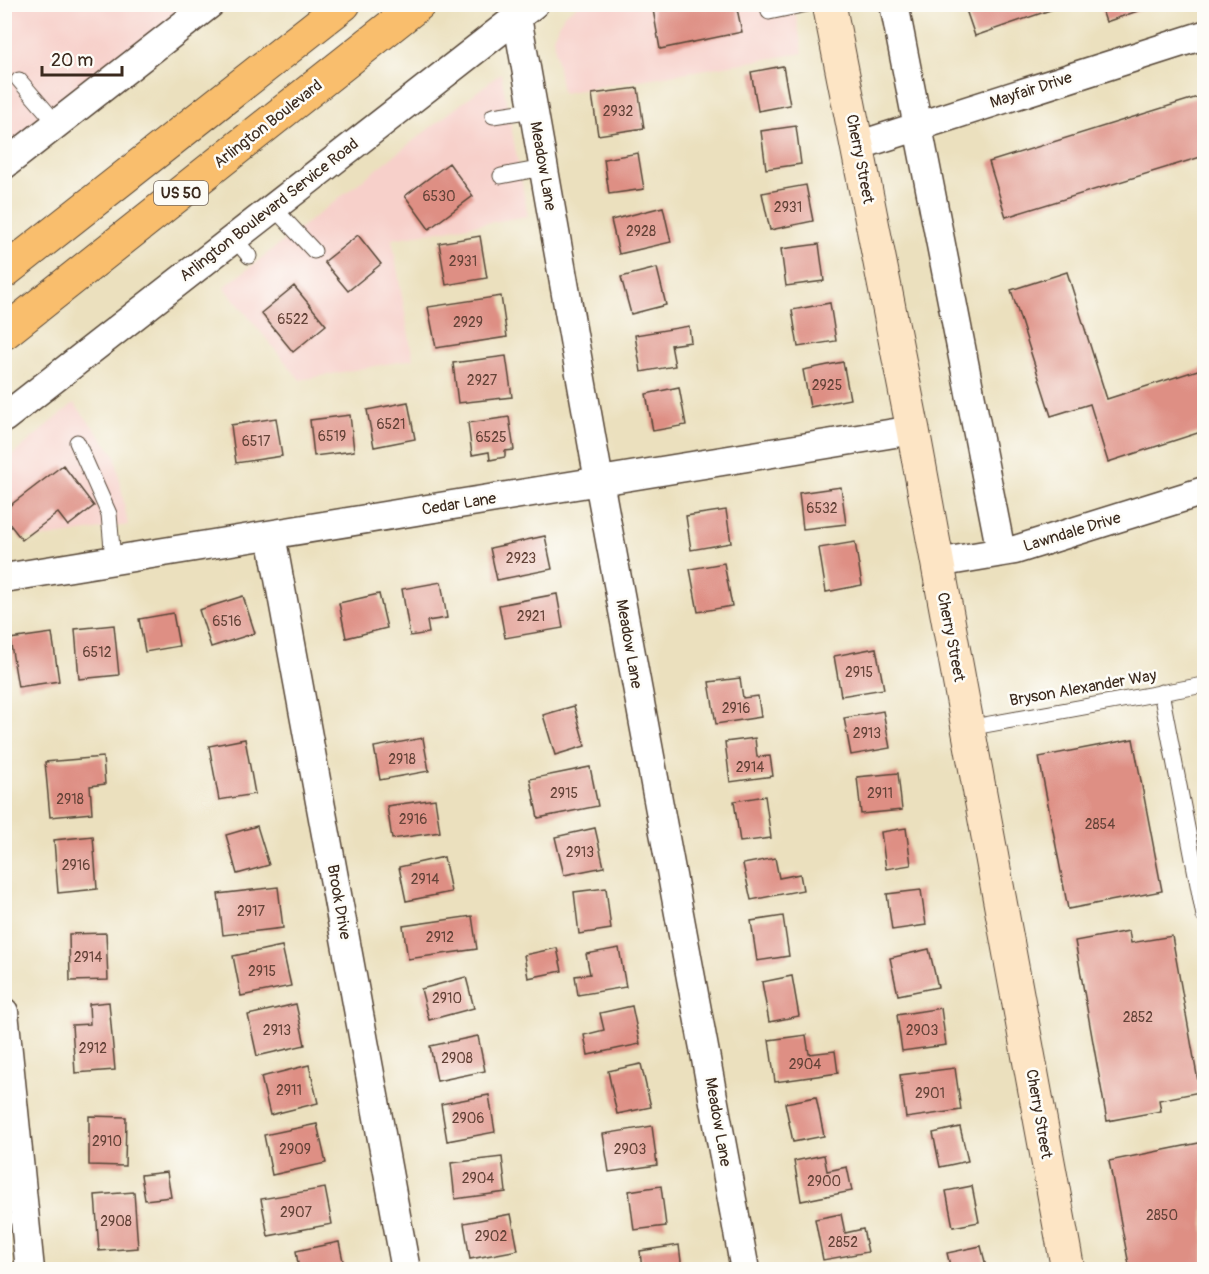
<svg xmlns="http://www.w3.org/2000/svg" width="1209" height="1274" font-family="Pangolin,sans-serif">
	<rect width="100%" height="100%" fill="#fdfcf7"/>
	<filter id="ink" filterUnits="userSpaceOnUse"><feTurbulence type="fractalNoise" baseFrequency=".0167" numOctaves="2"/><feDisplacementMap in="SourceGraphic" scale="12" xChannelSelector="R" yChannelSelector="G"/><feConvolveMatrix kernelMatrix="1 2 1 2 8 2 1 2 1" color-interpolation-filters="sRGB"/></filter>
	<filter id="wash" filterUnits="userSpaceOnUse"><feTurbulence type="fractalNoise" baseFrequency=".008" numOctaves="4" result="noise"/><feDisplacementMap in="SourceGraphic" scale="24" xChannelSelector="R" yChannelSelector="G"/><feGaussianBlur stdDeviation="1.35" result="paint"/><feColorMatrix in="noise" values="0 0 0 0 0 0 0 0 0 0 0 0 0 0 0 0 0 1.4 0 .05"/><feComposite in="paint" operator="in"/></filter>
	<g filter="url(#wash)">
		<rect width="100%" height="100%" fill="#ebe0be"/>
		<!-- built -->
		<path fill="#f7d0ca" d="M5,5H190L5,149Z
			M578,5H794L803,53L562,93L553,37L564,15Z
			M501,73L528,216L392,239L413,359L300,380L224,287Z
			M74,403L115,455L128,525L35,539L9,533L5,528L4,462Z"/>
		<g id="blocks">
			<!-- building -->
			<path fill="#de8f84" d="M652,4H736L742,32L660,49Z
				M964,4H1065V5L975,36Z
				M1100,4H1155V5L1106,22Z
				M783,66L790,105L758,111L751,72Z
				M638,88L644,128L598,135L592,94Z
				M1204,95V156L1006,217L989,162Z
				M796,126L801,164L766,169L761,131Z
				M638,153L644,189L609,194L604,159Z
				M449,163L473,196L429,229L405,196Z
				M806,185L813,221L770,230L762,193Z
				M663,207L671,242L619,254L611,220Z
				M358,235L381,264L348,291L324,262Z
				M480,236L487,278L446,285L439,243Z
				M819,244L824,281L786,286L781,249Z
				M657,268L666,305L631,314L621,277Z
				M1067,272L1107,399L1204,368V431L1108,462L1090,404L1051,416L1011,290Z
				M294,286L326,325L293,352L261,313Z
				M501,296L507,337L436,348L428,307Z
				M830,303L836,341L798,347L792,310Z
				M689,326L691,342L671,345L675,366L641,372L635,335Z
				M506,356L512,397L458,403L453,363Z
				M843,362L850,399L810,407L803,370Z
				M679,387L686,425L653,431L646,394Z
				M408,402L415,439L374,447L367,410Z
				M350,415L354,451L314,456L310,420Z
				M509,417L514,450L505,451V457L490,460L489,452L472,455L468,423Z
				M276,418L282,456L236,463L231,425Z
				M63,465L94,506L68,526L58,513L22,540L4,517V510Z
				M841,487L846,524L803,529L799,493Z
				M726,510L731,543L691,550L686,516Z
				M545,536L552,569L497,580L490,548Z
				M855,542L862,585L826,592L819,548Z
				M724,563L732,606L698,612L690,569Z
				M441,582L447,618L427,621L429,633L410,636L402,589Z
				M379,594L387,628L346,638L339,603Z
				M557,594L563,628L505,638L499,605Z
				M243,596L255,633L211,647L199,610Z
				M173,613L179,646L145,652L139,619Z
				M114,625L119,675L79,679L75,629Z
				M52,633L59,681L18,687L10,639Z
				M876,648L884,689L841,696L834,656Z
				M740,678L743,698L758,696L761,717L716,724L709,682Z
				M574,706L585,746L555,755L543,715Z
				M883,711L890,748L851,755L844,718Z
				M423,738L429,771L380,780L374,747Z
				M755,738L757,757L770,756L773,776L730,782L725,742Z
				M245,739L255,794L219,800L209,746Z
				M1133,739L1162,891L1068,909L1039,757Z
				M103,757L105,784L90,786L92,813L50,817L45,762Z
				M590,767L598,806L538,818L530,779Z
				M898,773L902,810L861,814L857,777Z
				M765,796L771,838L740,842L734,801Z
				M435,799L440,832L392,839L387,806Z
				M257,826L269,865L237,874L226,835Z
				M595,828L604,867L564,875L555,837Z
				M906,828L911,865L886,869L881,832Z
				M93,836L97,889L58,893L54,840Z
				M444,857L451,892L406,901L399,867Z
				M775,858L779,878L800,874L803,890L751,900L743,864Z
				M278,887L283,928L223,935L218,894Z
				M606,888L611,929L579,934L574,892Z
				M921,890L926,925L892,930L887,894Z
				M472,916L477,949L408,959L403,926Z
				M783,916L789,956L757,961L751,921Z
				M1129,931L1131,943L1172,936L1200,1092L1159,1100L1161,1111L1107,1121L1075,941Z
				M106,933L108,980L70,981L69,934Z
				M282,946L291,986L241,996L233,956Z
				M557,948L562,971L528,978L524,955Z
				M619,948L626,987L578,995L575,976L590,974L586,954Z
				M929,949L938,987L898,995L890,958Z
				M792,976L799,1016L769,1022L762,982Z
				M466,977L474,1008L429,1020L421,989Z
				M109,1002L115,1070L75,1073L72,1025L90,1024L89,1004Z
				M296,1004L305,1045L257,1056L248,1015Z
				M632,1006L640,1044L588,1055L584,1035L604,1030L600,1013Z
				M941,1008L946,1045L902,1051L897,1015Z
				M806,1035L809,1054L835,1051L838,1073L775,1082L769,1040Z
				M478,1036L485,1071L437,1081L430,1046Z
				M641,1064L651,1107L617,1114L608,1071Z
				M309,1065L318,1103L270,1115L261,1077Z
				M955,1068L961,1110L906,1118L900,1075Z
				M489,1095L495,1132L447,1141L441,1104Z
				M816,1097L824,1136L793,1142L785,1103Z
				M89,1116L126,1117L125,1166L89,1165Z
				M317,1124L326,1163L272,1175L264,1135Z
				M652,1126L657,1165L609,1172L603,1134Z
				M960,1127L968,1161L940,1167L933,1133Z
				M1204,1142V1270H1130L1109,1161Z
				M824,1155L827,1171L847,1167L852,1191L801,1201L794,1161Z
				M502,1157L506,1192L455,1199L451,1163Z
				M167,1172L171,1197L145,1200L141,1175Z
				M661,1186L666,1226L634,1230L629,1191Z
				M972,1186L979,1222L953,1227L946,1191Z
				M325,1188L332,1224L268,1236L261,1199Z
				M134,1192L138,1248L99,1251L95,1195Z
				M511,1214L518,1250L470,1259L464,1223Z
				M841,1214L845,1233L863,1229L868,1252L823,1260L815,1219Z
				M339,1242L345,1270H299L296,1251Z
				M679,1245L682,1270H642L640,1251Z
				M981,1246L987,1270H951L947,1253Z"/>
		</g>
	</g>
	<g filter="url(#ink)">
		<use href="#blocks" fill-opacity="0" stroke="#554536" stroke-width="1.5"/>
		<g fill="none" stroke-linecap="round" stroke-linejoin="round">
			<!-- lane casing -->
			<g stroke="#554536" stroke-width="17">
				<path id="lane" d="M769,12L807,4
					M19,80L57,124
					M493,116L533,110
					M501,176L543,168
					M273,207L314,251
					M234,238L249,256
					M77,442L109,514L113,560
					M1161,692L1204,916
					M968,728L1204,685"/>
			</g>
			<!-- street casing -->
			<g stroke="#554536" stroke-width="31">
				<path id="street" d="M894,4L1001,552
					M517,17L599,481L745,1270
					M857,146L1204,35
					M4,165L210,4
					M4,418L534,4
					M271,535L406,1270
					M937,563L1015,550L1204,491
					M4,578L913,430
					M4,1012L30,1270"/>
			</g>
			<!-- secondary casing -->
			<g stroke="#554536" stroke-width="35">
				<path id="secondary" d="M829,4L913,430L1068,1270"/>
			</g>
			<!-- highway casing -->
			<g stroke="#554536" stroke-width="35">
				<path id="highway" d="M4,272L344,4
					M4,333L419,4"/>
			</g>
			<!-- lane -->
			<use href="#lane" stroke="#fff" stroke-width="15"/>
			<!-- street -->
			<use href="#street" stroke="#fff" stroke-width="28"/>
			<!-- secondary -->
			<use href="#secondary" stroke="#fde5c5" stroke-width="33"/>
			<!-- highway -->
			<use href="#highway" stroke="#f9be6d" stroke-width="33"/>
		</g>
	</g>
	<g text-anchor="middle" dominant-baseline="central" stroke-width="5" stroke-linejoin="round" paint-order="stroke">
		<!-- number labels -->
		<g font-size="14" fill="#644338">
			<text x="618" y="111">2932</text>
			<text x="439" y="196">6530</text>
			<text x="788" y="207">2931</text>
			<text x="641" y="231">2928</text>
			<text x="463" y="261">2931</text>
			<text x="293" y="319">6522</text>
			<text x="468" y="322">2929</text>
			<text x="482" y="380">2927</text>
			<text x="827" y="385">2925</text>
			<text x="391" y="424">6521</text>
			<text x="332" y="436">6519</text>
			<text x="491" y="437">6525</text>
			<text x="256" y="441">6517</text>
			<text x="822" y="508">6532</text>
			<text x="521" y="558">2923</text>
			<text x="531" y="616">2921</text>
			<text x="227" y="621">6516</text>
			<text x="97" y="652">6512</text>
			<text x="859" y="672">2915</text>
			<text x="736" y="708">2916</text>
			<text x="867" y="733">2913</text>
			<text x="402" y="759">2918</text>
			<text x="750" y="767">2914</text>
			<text x="564" y="793">2915</text>
			<text x="880" y="793">2911</text>
			<text x="70" y="799">2918</text>
			<text x="413" y="819">2916</text>
			<text x="1100" y="824">2854</text>
			<text x="580" y="852">2913</text>
			<text x="76" y="865">2916</text>
			<text x="425" y="879">2914</text>
			<text x="251" y="911">2917</text>
			<text x="440" y="937">2912</text>
			<text x="88" y="957">2914</text>
			<text x="262" y="971">2915</text>
			<text x="447" y="998">2910</text>
			<text x="1138" y="1017">2852</text>
			<text x="277" y="1030">2913</text>
			<text x="922" y="1030">2903</text>
			<text x="93" y="1048">2912</text>
			<text x="457" y="1058">2908</text>
			<text x="805" y="1064">2904</text>
			<text x="289" y="1090">2911</text>
			<text x="930" y="1093">2901</text>
			<text x="468" y="1118">2906</text>
			<text x="107" y="1141">2910</text>
			<text x="295" y="1149">2909</text>
			<text x="630" y="1149">2903</text>
			<text x="478" y="1178">2904</text>
			<text x="824" y="1181">2900</text>
			<text x="296" y="1212">2907</text>
			<text x="1162" y="1215">2850</text>
			<text x="116" y="1221">2908</text>
			<text x="491" y="1236">2902</text>
			<text x="843" y="1242">2852</text>
		</g>
		<!-- shield labels -->
		<rect fill="#fdfcf7" stroke="#75695f" stroke-width="1.5" x="154" y="181" width="54" height="24" rx="4.5"/>
		<g font-size="15" font-weight="bold" fill="#3b2a1e">
			<text x="181" y="193">US 50</text>
		</g>
		<!-- street labels -->
		<g font-size="16" fill="#3b2a1e" stroke="#fdfcf7">
			<text transform="translate(1031 90) rotate(-18)">Mayfair Drive</text>
			<text transform="translate(268 124) rotate(-38)">Arlington Boulevard</text>
			<text transform="translate(860 159) rotate(79)">Cherry Street</text>
			<text transform="translate(543 166) rotate(80)">Meadow Lane</text>
			<text transform="translate(269 210) rotate(-38)">Arlington Boulevard Service Road</text>
			<text transform="translate(459 504) rotate(-9)">Cedar Lane</text>
			<text transform="translate(1072 532) rotate(-17)">Lawndale Drive</text>
			<text transform="translate(951 637) rotate(79)">Cherry Street</text>
			<text transform="translate(629 644) rotate(80)">Meadow Lane</text>
			<text transform="translate(1083 688) rotate(-10)">Bryson Alexander Way</text>
			<text transform="translate(339 902) rotate(80)">Brook Drive</text>
			<text transform="translate(1039 1114) rotate(80)">Cherry Street</text>
			<text transform="translate(718 1122) rotate(80)">Meadow Lane</text>
		</g>
	</g>
	<!-- margin -->
	<rect width="1209" height="1274" fill="none" stroke="#fdfcf7" stroke-width="24"/>
	<!-- scale -->
	<path d="M42 66v9h80v-9" fill="none" stroke="#3b2a1e" stroke-width="3"/>
	<text x="51" y="66" font-size="18" fill="#3b2a1e" stroke="#fdfcf7" stroke-width="4.5" paint-order="stroke">20 m</text>
</svg>
